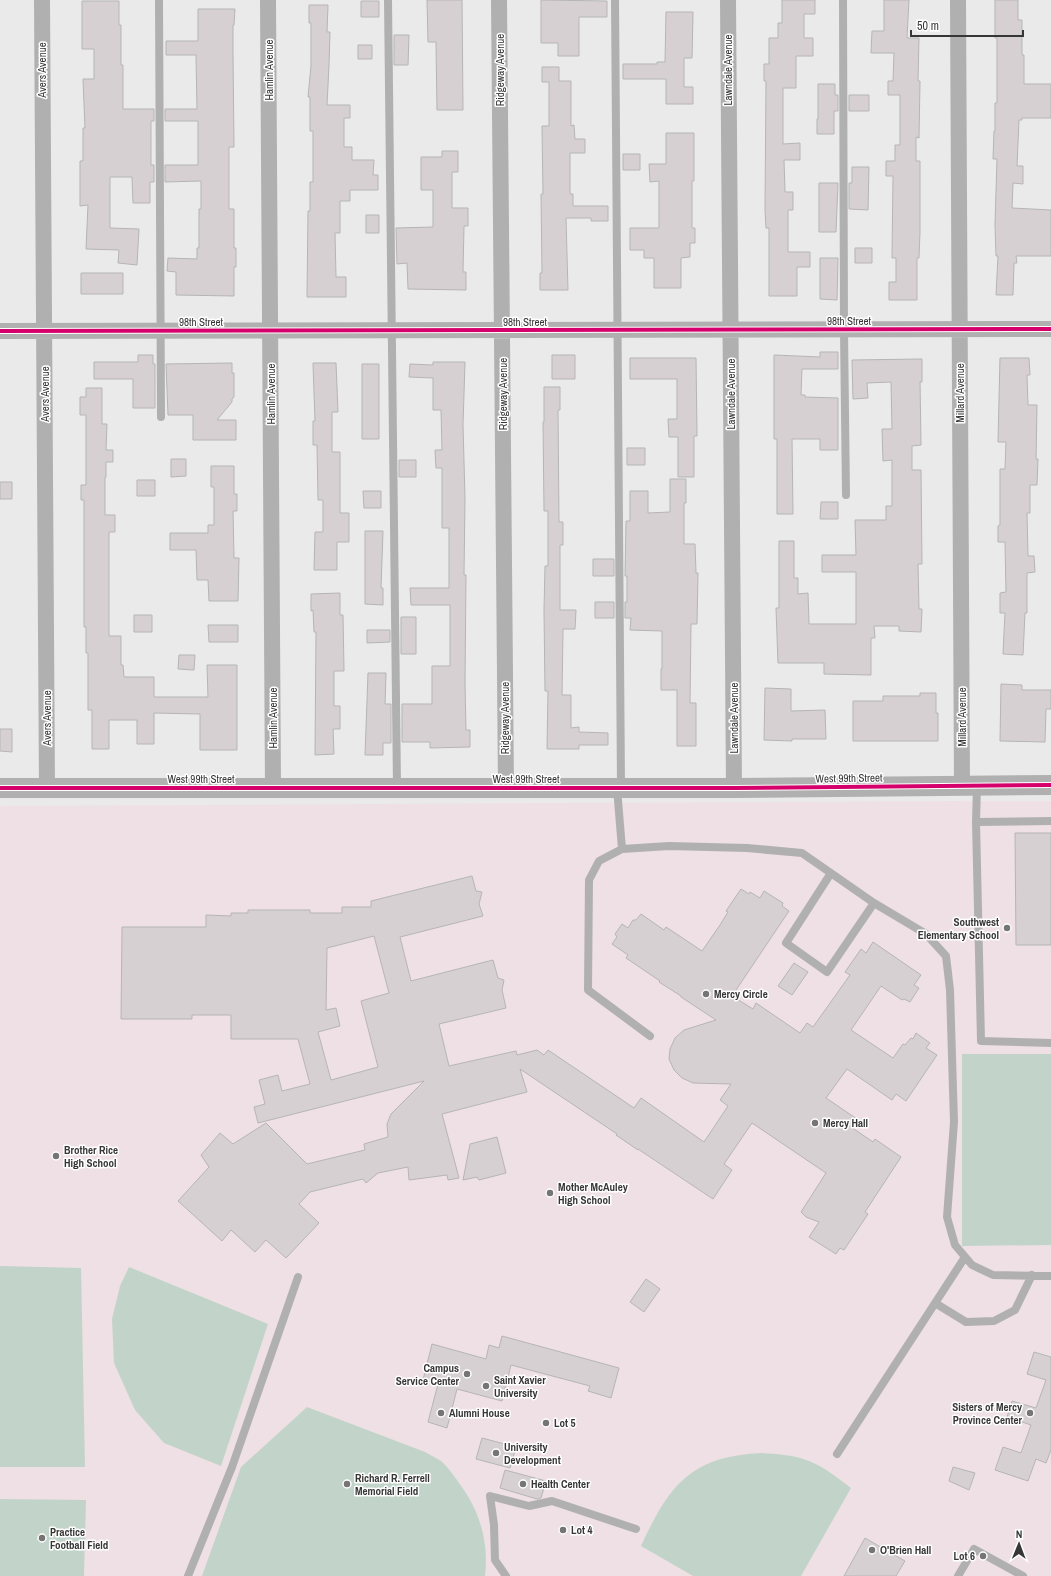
<svg xmlns="http://www.w3.org/2000/svg" width="1051" height="1576" font-family="'Archivo Narrow',sans-serif">
	<rect width="100%" height="100%" fill="#eaeaea"/>
	<!-- education -->
	<path fill="#eee0e4" d="M964,801H1051V1576H0V806Z"/>
	<!-- green -->
	<path fill="#c2d4c9" d="M962,1054H1051V1245L962,1246Z
		M0,1266L81,1268L85,1467H0Z
		M129,1267L268,1324L221,1466L164,1443L135,1410L114,1363L112,1319L120,1286Z
		M307,1407L425,1452C430,1455 436,1458 441,1461C448,1467 454,1476 459,1483C480,1511 489,1542 485,1576H202L241,1467Z
		M762,1453C778,1454 794,1455 809,1461C824,1467 838,1478 851,1488L801,1576H693L641,1546C669,1485 691,1456 762,1453Z
		M0,1499L86,1500L84,1576H0Z"/>
	<!-- building -->
	<path fill="#d7d0d3" stroke="#b6b5b6" fill-rule="evenodd" d="M427,0H462L463,110H437L436,42H428Z
		M541,0L607,1V17H579V56H558V43H541Z
		M782,0H815V14H804V38H813V56H796V88H783V144L800,143V160H784L785,192H793V210H788V252H810V267H797V296H769V228H766L765,210L766,81H764V64H769V38H778V23H782Z
		M884,0H909L907,38H919L918,81H920L919,138L916,137V161H920V232L919,258H917V300H889V282H896V258H892L893,176H886V161H895V145H900V95H888V81H893L894,53H871L872,31H884Z
		M995,0H1018V20H1022V55H1024V84H1051V118H1022V120H1019L1017,166H1023V184L1013,183L1012,208L1051,210V256H1016L1017,263H1014L1013,295H996L998,256H996L995,225L997,159H993L994,131H995V103H997V38H995Z
		M82,1H119V25H121V65H123V109H154V121H151V165H154V182H150V203H133L132,177H110V228L139,229L137,265L118,263L119,250L86,249L88,205L80,206V161H83V128H85L83,79H94V49H82Z
		M361,1H379V17H361Z
		M309,5H328L327,32H330L329,65L327,105H350V118H344V147H352V160H374L373,175H378V190H350V201H340V233H335L336,277H346V297H307L308,211H310V182H313V131H310V97H308L311,66V23H309Z
		M198,9H235L234,25H233V57L234,147H229V209H234V248H236V267H234V296L176,295V272L167,271L168,258L197,259V248H199V209H201V181L165,182V165H198V121H165V109H197L196,55H166V41H198Z
		M666,12H693L692,58H684V87H693V104H666V79H623V64H657V62H665Z
		M394,35H409L408,65H394Z
		M358,45H372V59H358Z
		M542,67H559V81H571V126L574,125L575,139H585V153H570V194H573V206H608V221H591V218H566L568,290H540V273H542L541,194H543L542,126H549V82H542Z
		M818,84H835V95H838V111H834V134H817V119H818Z
		M849,95H869V111H849Z
		M666,133H694V181H692V228H695V243H690V257L681,258V288H654V258H644V250H630V228H659V181L650,182L649,164H666Z
		M442,151H458V172H452V208H468V226H464L463,272H466V290L408,289L407,263L397,264L396,228L433,227V190H421V157H442Z
		M623,154H640V170H623Z
		M852,167H869L868,210L849,209V183H852Z
		M819,183H838L836,232H819Z
		M366,215H379V233H366Z
		M855,248H872V263H855Z
		M820,258H838L837,300L820,299Z
		M81,273H123V294H81Z
		M820,352H838V369H802L801,395H805V397L838,398V450H820V439H792L793,514H777V439H774V355L820,357Z
		M138,355H153V364H155V408H133V379H94V362H138Z
		M552,355H575V379H552Z
		M630,358H696L697,436H694V477H678V437H669L668,419H677V379H630Z
		M1000,358H1029L1030,375H1027L1028,405H1037L1036,459H1038L1037,485H1030V513H1027L1028,556H1034L1035,572L1027,573V613H1025L1023,655L1003,654L1005,613H1000V593L1006,592L1005,542H998V526L1000,525V469H1005L1006,442H998Z
		M922,359V382H920L921,445L912,446V470H921L922,564H918L919,609H922L921,632L899,631V626H874L875,638H871V675L824,674V663H778L776,608H779V541H794V578H798V594L808,593L809,624H856V572H822V555H856L855,520H886V506H892V460L883,461L882,429H892L891,382L867,383L868,398L853,399L852,360Z
		M433,362H465L463,425L465,499L464,575H466L465,684L466,730H470V747L430,748V742H402V704H432V666H450V605H411L410,588H449V528H442V468H436L435,450H442L441,410H433V378L409,377L410,364L433,365Z
		M232,363V373H234V397L232,399V402L217,420H236V440H193V415H168L166,364Z
		M313,363H336L338,412H332V452H340V513H349V542H337V570H314L315,532H323V500H318L317,445H313V421H315Z
		M362,364H379V439H362Z
		M544,387H560V410H558L559,522H563V545H560V610H576L575,629H563L562,695H571V728L579,727V732L608,733V745H579V749H547L548,691H545L544,610L545,566H548V511H544L543,422H544Z
		M86,388H102V424H107L106,450H113V462H106V477H105V515H115V532H109V636H121V665H123L124,677H154V697H208L207,665H237V750H200V714L154,713V744H137V720H109V749H92V710H88V653H86V627H84V500H81V485H86V415H80V397H86Z
		M627,448H645V465H627Z
		M171,459H186V476L171,477Z
		M399,460H416V477H399Z
		M211,466H234V494H237V511H233L234,558H239L238,601H209L208,580H197L196,550H170V533H208V525H214V487H211Z
		M670,479H686V503H684V544H695L696,573H698L697,624H691L690,703H696V746H677V690H661V669H662V631L630,630L631,618H625V602H627V576H625L626,521H630V491H648V513L670,512Z
		M137,480H155V496H137Z
		M0,482H12V499H0Z
		M363,491H381V508H364Z
		M821,502H838V519H820Z
		M365,531H383L381,588H383V605L365,604Z
		M593,559H614V576H593Z
		M340,593V615H343L344,671H334V706H340V729H333L334,754L315,755L316,632H314L313,610L311,611V594Z
		M595,602H614V618H595Z
		M134,615H152V632H134Z
		M401,617H416V654H401Z
		M208,625H238V642H209Z
		M367,630H390V642L367,643Z
		M179,655H195L194,670L178,669Z
		M368,673H386L385,704H391V743H383V755H365Z
		M1001,684L1022,685V690H1051V709H1046L1045,742L1000,741Z
		M765,688L791,689V711L825,710L826,739H792V741L764,740Z
		M920,693H936V713H938V741H853V701H883V696H920Z
		M0,729H12V752L0,751Z
		M1015,833H1051V945H1016Z
		M472,876L476,891L482,892L479,904L483,916L400,937L411,981L493,960L498,978L504,980L502,990L506,1008L439,1024L449,1066L516,1051L517,1055L537,1050L544,1055L548,1050L634,1108L641,1098L704,1142L728,1106L720,1100L731,1084L693,1083L682,1078L674,1070L669,1059L670,1049L675,1038L684,1030L716,1020L681,997V996L659,982L660,981L626,958L628,955L612,944L617,937L615,934L622,924L628,928L633,920H636L641,914L664,930L666,927L702,951L720,925L728,912L726,911L741,889L749,894L750,892L760,898L764,891L783,903L782,906L789,911L732,996L753,1009L756,1003L800,1033L807,1023L813,1027L850,975L845,972L861,949L866,953L873,942L921,975L914,985L919,988L910,1002L904,999L902,1000L881,986L851,1030L893,1058L903,1044L905,1045L911,1038L913,1039L916,1033L930,1043L926,1048L937,1055L906,1101L896,1094L892,1100L847,1069L826,1098L857,1119L851,1127L873,1142L875,1139L901,1157L865,1212L868,1214L844,1250L840,1248L836,1254L809,1237L819,1222L806,1217L801,1212L826,1173L752,1123L724,1164L732,1170L713,1199L638,1149V1150L616,1135L617,1134L520,1069L527,1092L442,1114L459,1178L448,1180L447,1175L409,1180L408,1167L378,1173L366,1183L363,1179L310,1192L299,1204L319,1223L286,1258L266,1240L255,1252L231,1230L222,1241L178,1201L209,1167L201,1155L220,1133L233,1144L266,1123L307,1164L365,1150L364,1144L388,1137L387,1124L391,1114L424,1081L258,1123L254,1107L265,1104L259,1080L278,1075L282,1091L310,1084L298,1039H231V1015H192V1019H121L122,927H206V915L231,916V913H248V910H310V913H342V907H371V901ZM374,936L389,993L361,1001L378,1067L331,1080L318,1032L340,1026L336,1008L326,1010L327,948Z
		M794,963L808,972L792,995L778,986Z
		M497,1137L506,1173L479,1180L477,1177L463,1180L470,1144Z
		M646,1279L660,1289L644,1312L630,1302Z
		M502,1336L619,1368L611,1398L588,1391L590,1386L511,1365L502,1401L457,1389L447,1428L428,1422L438,1384L423,1380L432,1344L486,1359L489,1345L499,1348Z
		M1034,1352L1051,1357V1450L1046,1463L1036,1459L1028,1481L995,1470L1003,1447L1021,1453L1031,1425L1007,1417L1012,1401L1036,1408L1046,1380L1027,1374Z
		M482,1438L516,1447L510,1468L476,1459Z
		M953,1467L975,1473L969,1490L949,1481Z
		M505,1470L546,1481L541,1498L537,1499L500,1488Z
		M865,1538L905,1561L896,1576H844Z"/>
	<g fill="none" stroke-linecap="round" stroke-linejoin="round">
		<!-- service -->
		<path stroke="#b1b0b0" stroke-width="8" d="M159,0L161,417
			M388,0L397,788
			M615,0L621,787
			M843,0L844,330L846,495
			M977,786L976,822L1051,821
			M617,788L622,849L669,846L747,848L802,853L874,903L926,934L946,956L950,990L954,1122L947,1217L955,1245L972,1265L993,1275L1051,1276
			M976,822L981,1041L1051,1043
			M622,849L599,861L589,880L588,990L650,1036
			M831,873L786,943L827,972L874,903
			M935,1303L966,1322L994,1321L1015,1310L1032,1275
			M837,1454L965,1257
			M188,1576L232,1467L298,1277
			M506,1576L495,1560L494,1525L490,1496L529,1506L552,1501L636,1529
			M958,1576L974,1549L1023,1576"/>
		<!-- minor -->
		<path stroke="#b1b0b0" stroke-width="16" d="M42,0L47,789
			M268,0L273,788
			M499,0L506,788
			M728,0L734,788
			M958,0L962,785
			M0,331L1051,329"/>
		<!-- tertiary -->
		<path stroke="#b1b0b0" stroke-width="20" d="M0,788H734L1051,785"/>
		<!-- cycleway casing -->
		<g stroke="#fff" stroke-width="6">
			<path id="cycleway" d="M0,331L1051,329
				M0,788H734L1051,785"/>
		</g>
		<!-- cycleway -->
		<use href="#cycleway" stroke="#d6006c" stroke-width="4"/>
	</g>
	<!-- markers -->
	<g fill="#757575" stroke="#fff" stroke-width="1.5">
		<circle cx="1007" cy="928" r="4"/>
		<circle cx="706" cy="994" r="4"/>
		<circle cx="815" cy="1123" r="4"/>
		<circle cx="56" cy="1156" r="4"/>
		<circle cx="550" cy="1193" r="4"/>
		<circle cx="467" cy="1374" r="4"/>
		<circle cx="486" cy="1386" r="4"/>
		<circle cx="441" cy="1413" r="4"/>
		<circle cx="1030" cy="1413" r="4"/>
		<circle cx="546" cy="1423" r="4"/>
		<circle cx="496" cy="1453" r="4"/>
		<circle cx="347" cy="1484" r="4"/>
		<circle cx="523" cy="1484" r="4"/>
		<circle cx="563" cy="1530" r="4"/>
		<circle cx="42" cy="1538" r="4"/>
		<circle cx="872" cy="1550" r="4"/>
		<circle cx="983" cy="1556" r="4"/>
	</g>
	<g text-anchor="middle" dominant-baseline="central" stroke-width="3" stroke-linejoin="round" paint-order="stroke">
		<!-- street labels -->
		<g font-size="11" fill="#363636" stroke="#fff">
			<text transform="translate(42 70) rotate(-90)">Avers Avenue</text>
			<text transform="translate(269 70) rotate(-90)">Hamlin Avenue</text>
			<text transform="translate(500 70) rotate(-90)">Ridgeway Avenue</text>
			<text transform="translate(728 70) rotate(-90)">Lawndale Avenue</text>
			<text x="849" y="321">98th Street</text>
			<text x="201" y="322">98th Street</text>
			<text x="525" y="322">98th Street</text>
			<text transform="translate(960 393) rotate(-90)">Millard Avenue</text>
			<text transform="translate(45 394) rotate(-90)">Avers Avenue</text>
			<text transform="translate(271 394) rotate(-90)">Hamlin Avenue</text>
			<text transform="translate(503 394) rotate(-90)">Ridgeway Avenue</text>
			<text transform="translate(731 394) rotate(-90)">Lawndale Avenue</text>
			<text transform="translate(962 717) rotate(-90)">Millard Avenue</text>
			<text transform="translate(47 718) rotate(-90)">Avers Avenue</text>
			<text transform="translate(273 718) rotate(-90)">Hamlin Avenue</text>
			<text transform="translate(505 718) rotate(-90)">Ridgeway Avenue</text>
			<text transform="translate(734 718) rotate(-90)">Lawndale Avenue</text>
			<text transform="translate(849 778) rotate(-1)">West 99th Street</text>
			<text x="201" y="779">West 99th Street</text>
			<text x="526" y="779">West 99th Street</text>
		</g>
		<!-- poi labels -->
		<g font-size="11" font-weight="bold" fill="#363636" stroke="#fff" text-anchor="start">
			<text x="999" y="922" text-anchor="end">Southwest<tspan x="999" dy="13">Elementary School</tspan></text>
			<text x="714" y="994">Mercy Circle</text>
			<text x="823" y="1123">Mercy Hall</text>
			<text x="64" y="1150">Brother Rice<tspan x="64" dy="13">High School</tspan></text>
			<text x="558" y="1187">Mother McAuley<tspan x="558" dy="13">High School</tspan></text>
			<text x="459" y="1368" text-anchor="end">Campus<tspan x="459" dy="13">Service Center</tspan></text>
			<text x="494" y="1380">Saint Xavier<tspan x="494" dy="13">University</tspan></text>
			<text x="1022" y="1407" text-anchor="end">Sisters of Mercy<tspan x="1022" dy="13">Province Center</tspan></text>
			<text x="449" y="1413">Alumni House</text>
			<text x="554" y="1423">Lot 5</text>
			<text x="504" y="1447">University<tspan x="504" dy="13">Development</tspan></text>
			<text x="355" y="1478">Richard R. Ferrell<tspan x="355" dy="13">Memorial Field</tspan></text>
			<text x="531" y="1484">Health Center</text>
			<text x="571" y="1530">Lot 4</text>
			<text x="50" y="1532">Practice<tspan x="50" dy="13">Football Field</tspan></text>
			<text x="880" y="1550">O'Brien Hall</text>
			<text x="975" y="1556" text-anchor="end">Lot 6</text>
		</g>
	</g>
	<!-- north arrow -->
	<g transform="translate(1019 1544) rotate(1)" stroke="#ffffff" stroke-width="3" paint-order="stroke">
	<path d="M0-3L7 15L0 10L-7 15Z" fill="#363636"/>
	<text y="-6" font-size="11" font-weight="bold" text-anchor="middle" fill="#363636">N</text>
	</g>
	<!-- scale -->
	<path d="M911 30v6h112v-6" fill="none" stroke="#363636" stroke-width="2"/>
	<text x="917" y="30" font-size="12" fill="#363636" stroke="#ffffff" stroke-width="3" paint-order="stroke">50 m</text>
</svg>
